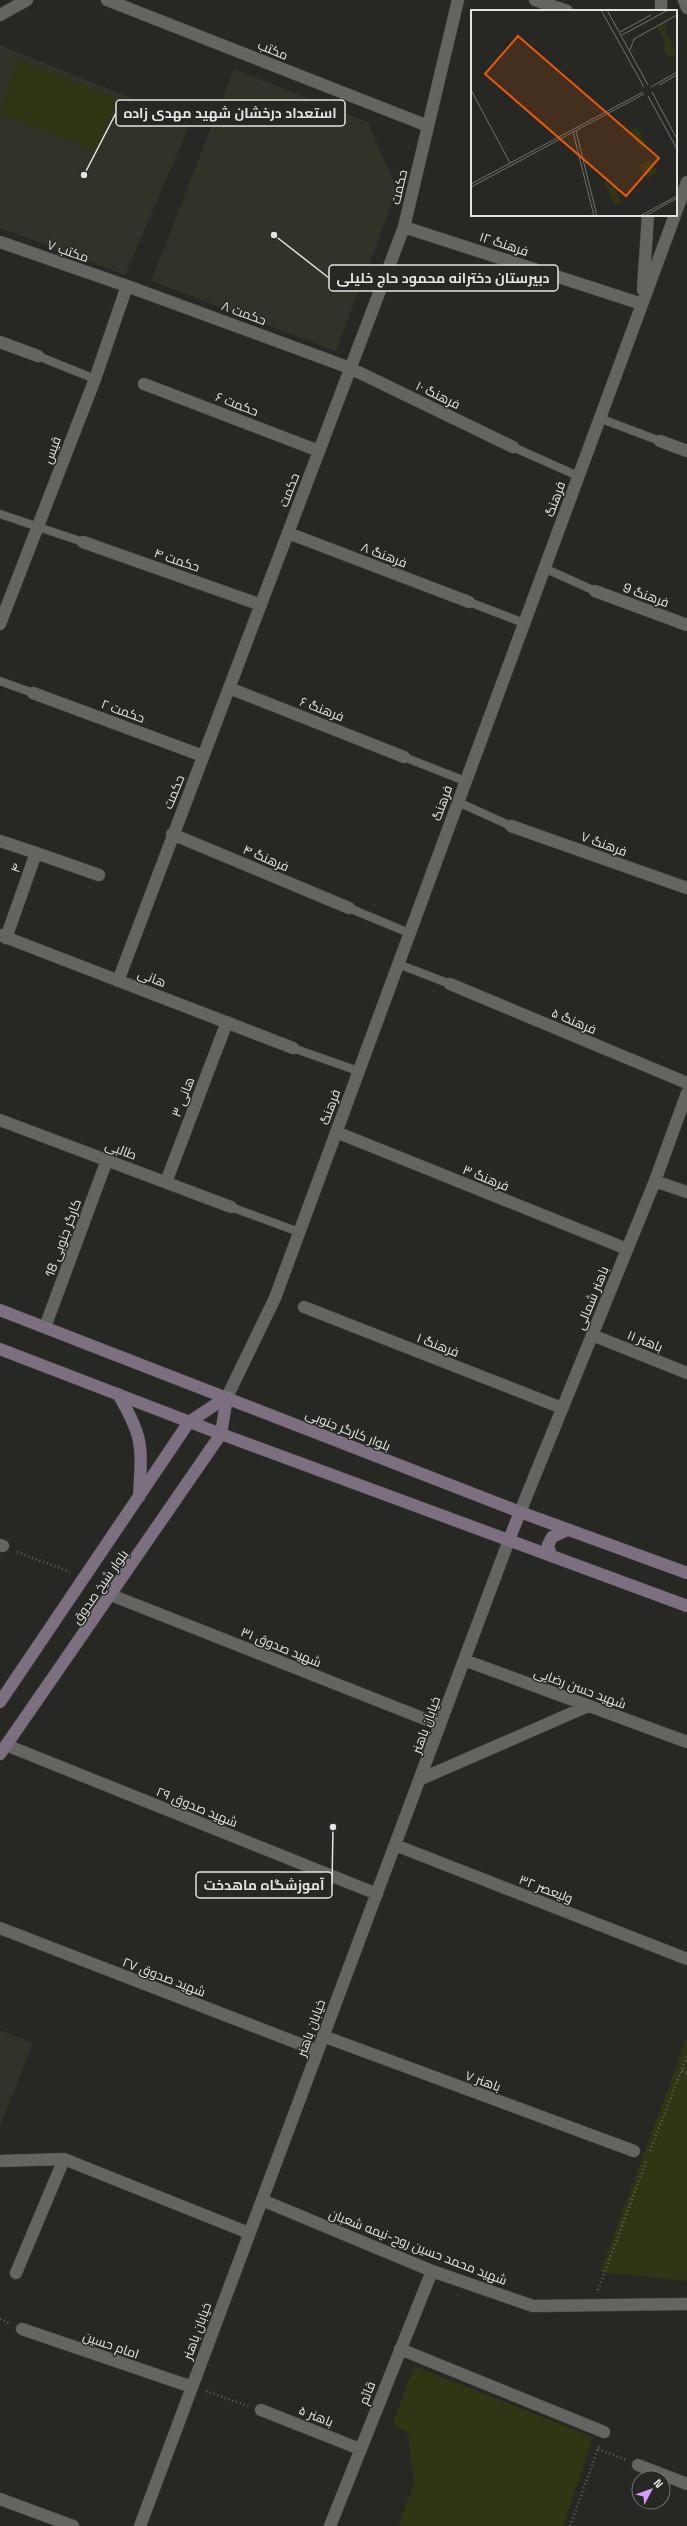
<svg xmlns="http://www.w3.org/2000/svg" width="687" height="2526" font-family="'Space Grotesk',Cairo,sans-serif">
	<rect width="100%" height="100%" fill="#272823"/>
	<!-- built -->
	<path fill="#313328" d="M0,45L191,122L125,275L0,228Z
		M234,69L368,122L397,190L336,351L151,281Z
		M0,2030L33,2043L0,2126Z"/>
	<!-- green -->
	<path fill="#303514" d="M18,60L117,99L96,151L0,113Z
		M687,2037V2281L600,2272Z
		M414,2366L593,2437L563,2526H398L414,2484L408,2434L393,2422Z"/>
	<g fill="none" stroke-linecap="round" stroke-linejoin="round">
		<!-- lane casing -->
		<g stroke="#434440" stroke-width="9">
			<path id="lane" d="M38,356L95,379
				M599,418L660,441
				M513,447L578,476
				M0,514L83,542
				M544,568L595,591
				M469,602L524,623
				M0,681L33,693
				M404,757L465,781
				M458,802L511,826
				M349,908L409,933
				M398,964L450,984
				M293,1048L358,1071
				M231,1207L299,1232"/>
		</g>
		<!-- street casing -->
		<g stroke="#434440" stroke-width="13">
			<path id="street" d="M107,0L428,126
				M535,0L567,11
				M684,0L687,8
				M661,11V0
				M0,15L27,0
				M676,212L687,182
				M404,227L642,304
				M0,242L127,286L350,368L513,447
				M643,290L648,215
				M0,342L38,356
				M144,384L319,451
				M660,441L687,451
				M288,533L469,602
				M83,542L261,605
				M595,591L687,625
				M0,624L95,379L127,286
				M229,688L404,757
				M33,693L203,756
				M511,826L687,888
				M172,834L349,908
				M0,841L36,853L6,938
				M36,853L99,875
				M0,935L293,1048
				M118,981L404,227L458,0
				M450,984L687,1083
				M0,1120L231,1207
				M336,1132L627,1249
				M655,1181L687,1192
				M166,1182L227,1022
				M304,1307L562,1408
				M45,1327L107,1160
				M592,1335L687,1373
				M227,1397L275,1298L675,215
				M520,1512L655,1181L687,1093
				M0,1545L3,1546
				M111,1595L440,1725
				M464,1660L687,1742
				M6,1745L377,1894
				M421,1779L588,1706
				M395,1845L687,1959
				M0,1928L318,2051
				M323,2036L634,2151
				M0,2161L64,2159L249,2233
				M262,2200L432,2271L533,2306L687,2304
				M16,2273L64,2159
				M22,2329L192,2387
				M400,2349L604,2432
				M261,2410L360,2449
				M638,2465L687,2484
				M0,2499L73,2526
				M140,2526L509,1540
				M330,2526L432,2271"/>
		</g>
		<!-- secondary casing -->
		<g stroke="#434440" stroke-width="13">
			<path id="secondary" d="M0,1310L520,1512L687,1573
				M0,1349L221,1434L687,1606
				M118,1394C144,1438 142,1446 139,1497
				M509,1540L520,1512
				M551,1556L548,1545L552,1537L567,1530
				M0,1702L189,1422L227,1397
				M0,1754L221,1434L227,1397"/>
		</g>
		<!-- path -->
		<path stroke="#646561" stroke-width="2.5" stroke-dasharray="1 3" stroke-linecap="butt" d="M17,1552L70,1572
			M682,2071L687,2073
			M650,2151L687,2056
			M598,2290L646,2162
			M0,2319L9,2323
			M206,2391L248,2406
			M598,2449L626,2460
			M570,2526L599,2446"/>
		<!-- lane -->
		<use href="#lane" stroke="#646560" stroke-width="8"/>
		<!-- street -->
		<use href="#street" stroke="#646560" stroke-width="12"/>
		<!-- secondary -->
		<use href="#secondary" stroke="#7b6f80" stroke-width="12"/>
	</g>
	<g text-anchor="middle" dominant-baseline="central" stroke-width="3" stroke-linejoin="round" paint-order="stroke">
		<!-- street labels -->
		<g font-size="13" fill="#e3e4e1" stroke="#272823">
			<text transform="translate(273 50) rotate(22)">مکتب</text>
			<text transform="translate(399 187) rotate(-77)">حکمت</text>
			<text transform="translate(504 244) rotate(18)">فرهنگ ۱۲</text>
			<text transform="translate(68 251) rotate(19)">مکتب ۷</text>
			<text transform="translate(244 313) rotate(20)">حکمت ۸</text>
			<text transform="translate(438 395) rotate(26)">فرهنگ ۱۰</text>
			<text transform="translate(237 404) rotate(21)">حکمت ۶</text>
			<text transform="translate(52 450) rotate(-69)">قیس</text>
			<text transform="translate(289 490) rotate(-69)">حکمت</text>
			<text transform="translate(555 499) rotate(-70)">فرهنگ</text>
			<text transform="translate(384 555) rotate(21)">فرهنگ ۸</text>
			<text transform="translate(177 560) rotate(19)">حکمت ۴</text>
			<text transform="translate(646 595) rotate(20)">فرهنگ 9</text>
			<text transform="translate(322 709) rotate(21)">فرهنگ ۶</text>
			<text transform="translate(123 711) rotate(20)">حکمت ۲</text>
			<text transform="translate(174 792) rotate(-68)">حکمت</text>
			<text transform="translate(442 803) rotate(-70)">فرهنگ</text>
			<text transform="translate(604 844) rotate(20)">فرهنگ ۷</text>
			<text transform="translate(266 858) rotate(23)">فرهنگ ۴</text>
			<text transform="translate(16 868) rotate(-70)">۴</text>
			<text transform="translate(152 978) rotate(21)">هانی</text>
			<text transform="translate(574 1021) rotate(23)">فرهنگ ۵</text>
			<text transform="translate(183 1097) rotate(-69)">هانی ۳</text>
			<text transform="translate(330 1107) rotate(-70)">فرهنگ</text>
			<text transform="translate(121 1150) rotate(21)">طالبی</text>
			<text transform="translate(486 1178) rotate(22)">فرهنگ ۳</text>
			<text transform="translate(63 1238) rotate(-70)">کارگر جنوبی 18</text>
			<text transform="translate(592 1298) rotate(-68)">باهنر شمالی</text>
			<text transform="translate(645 1341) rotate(22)">باهنر ۱۱</text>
			<text transform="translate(438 1345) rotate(21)">فرهنگ ۱</text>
			<text transform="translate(348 1430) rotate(22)">بلوار کارگر جنوبی</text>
			<text transform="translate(100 1587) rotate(-55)">بلوار شیخ صدوق</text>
			<text transform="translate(281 1647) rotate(22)">شهید صدوق ۳۱</text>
			<text transform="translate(580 1688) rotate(20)">شهید حسن رضایی</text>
			<text transform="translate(426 1725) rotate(-70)">خیابان باهنر</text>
			<text transform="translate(197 1807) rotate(22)">شهید صدوق ۲۹</text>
			<text transform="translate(546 1889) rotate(21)">ولیعصر ۳۲</text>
			<text transform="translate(164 1977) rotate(21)">شهید صدوق ۲۷</text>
			<text transform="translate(311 2028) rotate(-70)">خیابان باهنر</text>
			<text transform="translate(483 2081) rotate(20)">باهنر ۷</text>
			<text transform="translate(418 2247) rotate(21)">شهید محمد حسین روح-نیمه شعبان</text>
			<text transform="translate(197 2331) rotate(-70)">خیابان باهنر</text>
			<text transform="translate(111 2345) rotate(19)">امام حسین</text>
			<text transform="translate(367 2393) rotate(-69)">قائم</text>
			<text transform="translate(316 2416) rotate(22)">باهنر ۵</text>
		</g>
	</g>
	<!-- overview -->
	<g transform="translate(471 10)">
		<rect width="206" height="206" fill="#272823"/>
		<path d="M166,117L175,135L170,141L159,121ZM179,149L187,163L176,168L166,156ZM135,170L139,178L143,176L151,192L144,195L133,174Z" fill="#303514"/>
		<path d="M195,12L197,17L194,20L206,43L198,48L192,37L194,30L186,17Z" fill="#303514"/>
		<path fill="none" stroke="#72736f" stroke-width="1" d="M130,0L173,77M136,0L177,75M149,22L180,5M151,25L197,0M159,40L163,29L206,5M188,75L206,65M180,77L206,62M0,80L39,153M181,82L206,129M177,86L206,139M105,121L126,206M102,122L123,206M0,174L172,82M0,177L173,84M169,206L206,186M174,206L206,188"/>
		<path fill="#e8590c" fill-opacity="0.15" stroke="#e8590c" stroke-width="2" d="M47,26L188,148L155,186L14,64Z"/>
		<rect width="206" height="206" fill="none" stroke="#e3e4e1" stroke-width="2"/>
	</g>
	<!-- callouts -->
	<path fill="none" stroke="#e3e4e1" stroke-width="1.5" d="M84 175L116 113M274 235L329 278M333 1827L332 1885"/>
	<g fill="#e3e4e1" stroke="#272823" stroke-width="1.5">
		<circle cx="84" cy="175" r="4"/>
		<circle cx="274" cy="235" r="4"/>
		<circle cx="333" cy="1827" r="4"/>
	</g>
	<g fill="#272823" stroke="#e3e4e1" stroke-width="1.5">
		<rect x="116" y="100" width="229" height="26" rx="4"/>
		<rect x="329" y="265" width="229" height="26" rx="4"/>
		<rect x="196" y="1872" width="136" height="26" rx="4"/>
	</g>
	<g font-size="14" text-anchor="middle" font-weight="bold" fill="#e3e4e1">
		<text x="230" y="118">استعداد درخشان شهید مهدی زاده</text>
		<text x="443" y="283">دبيرستان دخترانه محمود حاج خلیلی</text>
		<text x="264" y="1890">آموزشگاه ماهدخت</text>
	</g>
	<!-- north arrow -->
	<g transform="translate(651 2490) rotate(49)"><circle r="19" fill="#272823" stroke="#72736f"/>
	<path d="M0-3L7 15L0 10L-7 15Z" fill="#d59cfb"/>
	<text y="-6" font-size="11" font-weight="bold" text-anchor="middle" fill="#e3e4e1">N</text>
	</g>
</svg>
